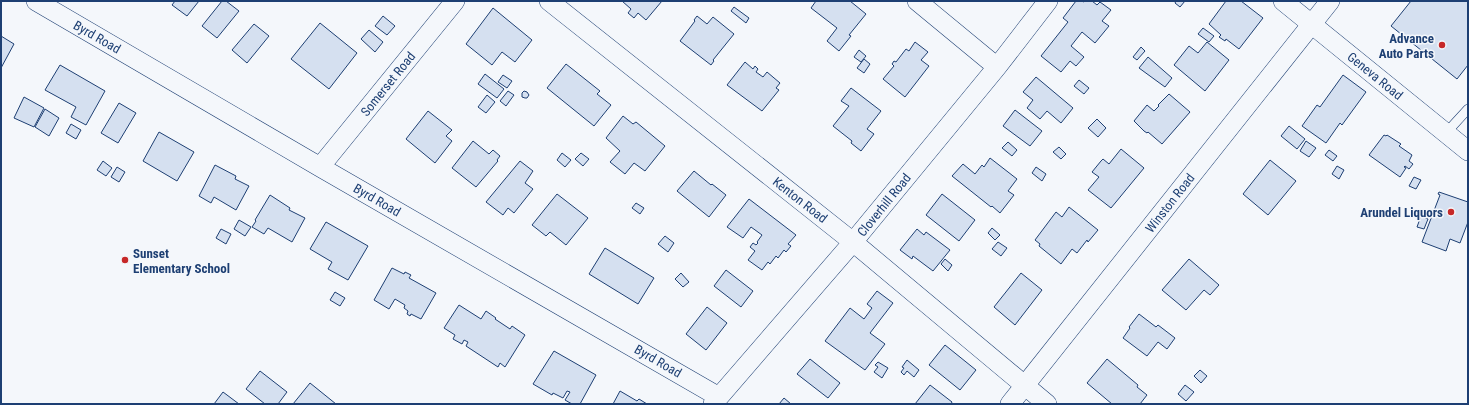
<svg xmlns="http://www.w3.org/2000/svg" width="1469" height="405" font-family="'Roboto Condensed',sans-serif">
	<rect width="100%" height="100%" fill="#f4f7fb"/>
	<!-- building -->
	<path fill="#d5e0f0" stroke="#1d3f73" d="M175,1H199L187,16L172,5Z
		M222,1H226L239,11L217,38L202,26Z
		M622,1H662L646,20L638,13L634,18L628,13L631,9Z
		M816,1H850L866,14L849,35L851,36L839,51L827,41L837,28L811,8Z
		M1076,1H1082L1084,2L1085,1H1092L1097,5L1100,2L1111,10L1102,21L1109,26L1095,43L1082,32L1071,46L1084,57L1076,66L1070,61L1061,72L1041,56L1068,22L1063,18Z
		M1176,1H1185L1180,7L1175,3Z
		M1226,1H1241L1263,18L1239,49L1226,39L1225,41L1219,37L1221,35L1209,24Z
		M1411,1H1468V65L1457,79L1391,26Z
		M734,7L749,18L746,23L731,11Z
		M493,8L532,40L515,62L502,52L492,65L466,44Z
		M383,16L395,26L387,35L375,26Z
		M697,16L707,24L713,17L734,34L713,60L714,61L711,65L680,41L695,21L694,20Z
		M320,23L357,53L329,89L291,59Z
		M254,24L269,36L247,63L232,50Z
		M1203,28L1214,36L1209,42L1198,34Z
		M369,30L383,42L375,52L361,39Z
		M1,36L14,44L1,68Z
		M915,42L928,52L921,60L929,66L905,97L883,79L894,66L892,64L894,61L896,62L906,49L909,51Z
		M1207,42L1229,60L1205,91L1174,65L1189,46L1198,53Z
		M1141,47L1145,51L1137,60L1133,57Z
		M859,50L866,56L861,62L854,57Z
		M1148,57L1172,78L1165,87L1139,68Z
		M864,59L870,64L864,73L857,68Z
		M745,62L753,69L755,66L758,69L756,72L763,77L767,72L780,83L776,88L779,90L762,111L727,85Z
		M566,64L600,91L597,94L611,105L594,126L547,88Z
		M60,65L105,91L86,125L71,117L76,107L45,90Z
		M485,74L504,89L497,98L478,84Z
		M503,75L512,81L507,88L498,82Z
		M1343,75L1366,92L1342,125L1340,123L1326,143L1302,126L1317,105L1320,107Z
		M1036,77L1073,108L1061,123L1047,111L1040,119L1027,108L1033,100L1023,92Z
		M1079,80L1089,88L1084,94L1074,86Z
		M851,88L881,111L867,129L874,134L861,151L851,143L852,141L833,126L849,106L841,101Z
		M508,91L514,95L506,106L500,101Z
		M524,91L527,92L529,95L527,98H525L522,97V93Z
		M1169,94L1190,112L1162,144L1148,132L1147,133L1144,131L1134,121L1147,105L1154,111L1159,106L1158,105Z
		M487,95L495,102L486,113L478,107Z
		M24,97L44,108L34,127L14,118Z
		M119,103L136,113L118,143L101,133Z
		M45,109L59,118L49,136L35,127Z
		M1015,110L1042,131L1030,146L1003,126Z
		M428,111L452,130L446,136L452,141L435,163L406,139Z
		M623,116L633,124L636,122L665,146L645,171L634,163L625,174L610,162L620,151L606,138Z
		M1097,119L1106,128L1098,137L1088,128Z
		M71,124L81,130L76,139L66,133Z
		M1289,126L1305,139L1297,149L1281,136Z
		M159,132L194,152L177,181L143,161Z
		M1384,135L1386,136L1387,135L1401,144L1399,146L1412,155L1409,161L1413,164L1409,169L1405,166L1404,167L1406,168L1400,177L1369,155Z
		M473,141L489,154L493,150L500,156L497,160L498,161L476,187L452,168Z
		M1306,141L1316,148L1309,157L1300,151Z
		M1008,142L1017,150L1012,156L1002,148Z
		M1059,147L1066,154L1061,159L1053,152Z
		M1121,149L1144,168L1111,208L1088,190L1099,177L1092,172L1101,161L1103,159L1109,164Z
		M1329,150L1337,156L1333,161L1325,155Z
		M562,153L571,160L565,167L557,160Z
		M581,153L589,159L583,166L575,159Z
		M990,158L1017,179L1008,191L1014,195L1000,213L992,206L991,207L952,176L963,164L975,174L982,165L984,167Z
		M1270,160L1296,181L1268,215L1243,194Z
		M103,161L112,168L106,176L97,170Z
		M520,161L533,171L525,183L533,189L514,213L508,208L503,215L486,202Z
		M215,165L236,176L235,179L249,186L236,210L214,197L211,203L199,196Z
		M1337,166L1344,170L1339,179L1332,174Z
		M117,167L125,172L119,182L111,177Z
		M1036,167L1046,174L1042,181L1032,173Z
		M694,171L711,185L712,184L726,195L709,217L677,191Z
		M1414,177L1421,180L1416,189L1409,186Z
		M1439,192L1468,202V222L1460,243L1450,239L1446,251L1422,242L1440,195L1438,194Z
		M557,194L588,218L566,245L550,232L546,236L532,225Z
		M942,194L975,220L959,241L926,215Z
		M270,195L290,208L289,210L305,218L292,242L268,228L264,234L252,227L256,221L255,220Z
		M749,199L796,235L788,244L791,246L786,252L784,250L778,258L776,256L770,264L768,262L762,270L748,260L755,251L750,247L753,243L756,245L758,243L757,242L762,235L751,227L743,238L727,227Z
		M636,203L644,208L640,214L632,208Z
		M1069,207L1098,230L1088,242L1087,240L1077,253L1072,249L1061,264L1039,246L1040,244L1035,240L1056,212L1062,217Z
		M1421,216L1428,219L1424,229L1417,227Z
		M239,220L251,227L245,236L234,229Z
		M326,222L368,246L348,280L328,269L332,262L310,249Z
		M992,228L1000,235L995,240L988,233Z
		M221,229L231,234L226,244L216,238Z
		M917,229L924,235L926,232L950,250L933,271L913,256L912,259L900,250Z
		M665,236L674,243L668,252L658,244Z
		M998,242L1007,248L1001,256L992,249Z
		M605,248L654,278L638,304L589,274Z
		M945,259L952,265L948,271L941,264Z
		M1189,259L1219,285L1210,295L1204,290L1186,310L1162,290Z
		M392,268L404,274L405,272L411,275L409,278L436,293L421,319L411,314L410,316L407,314L408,311L404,308L405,305L395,299L389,309L374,300Z
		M726,270L753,291L741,307L714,286Z
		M681,273L689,282L683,287L675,279Z
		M1021,273L1042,290L1015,325L994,307Z
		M877,291L893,303L870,333L885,344L865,370L825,341L850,308L864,319L872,308L867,304Z
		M335,292L345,298L340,306L330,300Z
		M459,305L481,319L486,311L496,318L495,319L510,329L512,326L525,335L505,367L500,363L498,367L466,346L468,342L464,340L462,344L453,339L455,335L444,328Z
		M707,307L727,323L706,350L686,334Z
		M1139,314L1156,327L1158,325L1175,338L1167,349L1158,342L1147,356L1123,338L1130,328L1129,327Z
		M945,345L976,370L960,390L929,365Z
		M554,351L596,375L580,404H572L565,400L570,392L567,391L563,398L553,393L552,395L533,384Z
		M810,359L840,383L828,398L797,374Z
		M1107,359L1138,385L1137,387L1147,395L1140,404H1112L1087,383Z
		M907,360L919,370L914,377L907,371L904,375L901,372L904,368L902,367Z
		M878,362L888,368L882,378L874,372L878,367L875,365Z
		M1200,370L1207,376L1201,383L1194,376Z
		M260,371L287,392L278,404H265L246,389Z
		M310,383L336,404H293Z
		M930,385L952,402L951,404H915Z
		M1185,385L1194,392L1186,401L1178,394Z
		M620,391L637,401L639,399L647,404H613Z
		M223,392L239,404H214Z
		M784,398L791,404H779Z"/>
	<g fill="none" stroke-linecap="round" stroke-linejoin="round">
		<!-- lane casing -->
		<g stroke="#1d3f73" stroke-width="10">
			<path id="lane" d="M1446,133L1468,109"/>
		</g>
		<!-- street casing -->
		<g stroke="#1d3f73" stroke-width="20">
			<path id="street" d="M36,1L320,167L719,397
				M549,1L853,242L1047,404
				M917,1L997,67
				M1283,1L1468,151
				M320,167L455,1
				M713,404L853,242L997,67L1048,1
				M1010,404L1330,1"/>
		</g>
		<!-- lane -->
		<use href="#lane" stroke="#f4f7fb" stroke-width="9"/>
		<!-- street -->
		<use href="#street" stroke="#f4f7fb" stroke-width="19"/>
	</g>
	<!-- markers -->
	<g fill="#c62828" stroke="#f4f7fb" stroke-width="1.5">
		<circle cx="1442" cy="45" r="4"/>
		<circle cx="1451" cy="212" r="4"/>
		<circle cx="125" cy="260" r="4"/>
	</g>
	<g text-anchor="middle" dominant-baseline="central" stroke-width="3" stroke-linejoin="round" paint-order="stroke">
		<!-- street labels -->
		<g font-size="13" fill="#1d3f73" stroke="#f4f7fb">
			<text transform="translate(97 37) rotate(30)">Byrd Road</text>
			<text transform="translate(1375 76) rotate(39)">Geneva Road</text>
			<text transform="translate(388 84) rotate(-51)">Somerset Road</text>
			<text transform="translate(377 200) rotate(30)">Byrd Road</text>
			<text transform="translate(800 200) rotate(38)">Kenton Road</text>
			<text transform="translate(1170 203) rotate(-52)">Winston Road</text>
			<text transform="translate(884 205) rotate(-51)">Cloverhill Road</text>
			<text transform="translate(658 361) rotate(30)">Byrd Road</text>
		</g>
		<!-- poi labels -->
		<g font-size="13" font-weight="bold" fill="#1d3f73" stroke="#f4f7fb" text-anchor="end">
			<text x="1434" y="38">Advance<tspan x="1434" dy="15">Auto Parts</tspan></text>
			<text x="1443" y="212">Arundel Liquors</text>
			<text x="133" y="253" text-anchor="start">Sunset<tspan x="133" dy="15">Elementary School</tspan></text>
		</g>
	</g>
	<!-- border -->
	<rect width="1469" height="405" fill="none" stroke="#1d3f73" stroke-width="4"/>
</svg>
